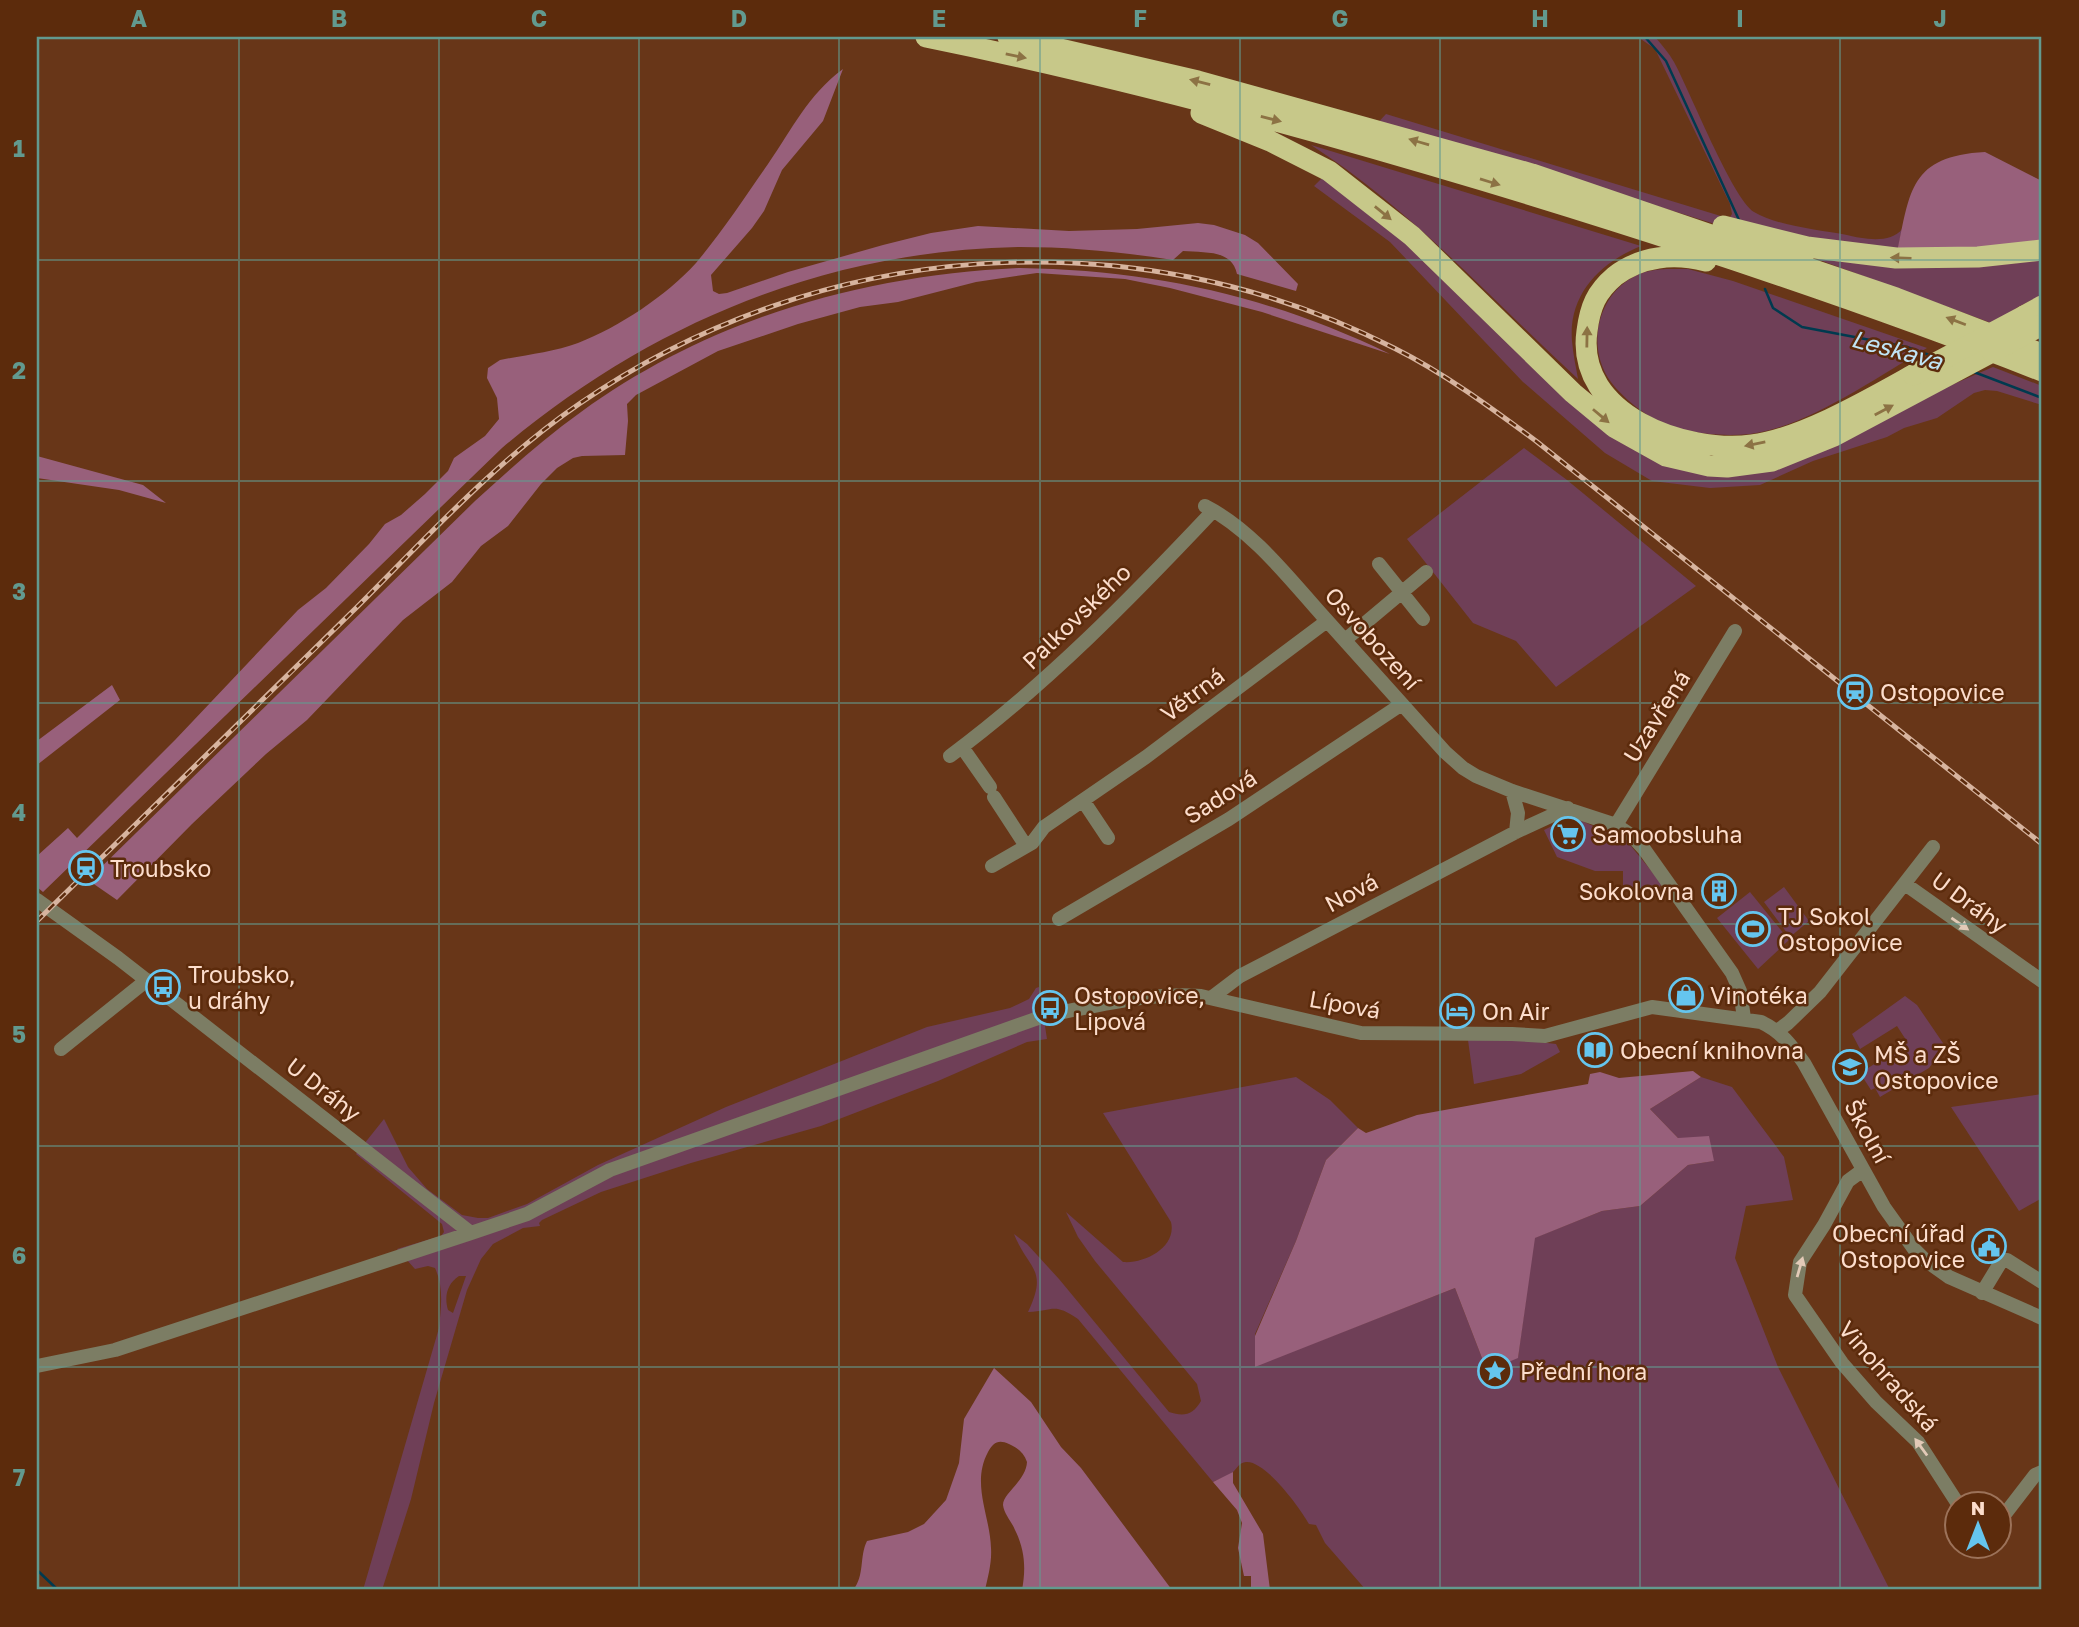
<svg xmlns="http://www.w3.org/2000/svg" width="2079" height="1627" font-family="'Golos Text',sans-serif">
	<rect width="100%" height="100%" fill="#683618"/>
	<!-- green -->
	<path fill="#6f3f57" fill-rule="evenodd" d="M1638,37H1655C1662,45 1669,53 1674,62C1690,91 1732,198 1754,212C1777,226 1820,230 1847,235C1863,239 1891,244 1902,229L1897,253L1728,228L1602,189L1372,129L1386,114L1724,217H1730L1732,214L1730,204L1655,49Z
		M1311,145L1641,246C1601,262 1568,294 1572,341C1573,354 1576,367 1578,379C1491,299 1412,210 1311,145Z
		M1329,171L1573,393L1690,462L1834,436L1993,367L2042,386V405L1997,391L1985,390L1974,393L1937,418L1904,428L1887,437L1813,461L1760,485L1710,488L1652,481L1605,453L1523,382L1390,242L1314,186Z
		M1814,258C1891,269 1966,271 2042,260V295L2018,307L1994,324Z
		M1688,269L1733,281L1927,348C1877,377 1807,427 1750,434C1716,437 1675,433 1646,414C1634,406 1619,393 1611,382C1583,344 1600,286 1645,272C1659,268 1674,269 1688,269Z
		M1524,448L1567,480L1696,586L1556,687L1516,641L1473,623L1407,539Z
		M1577,819L1626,840L1662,884L1657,889L1623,888V871H1595L1557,857L1544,830L1558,823L1563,831L1571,827Z
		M1784,887L1809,921L1790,937L1764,902Z
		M1750,892L1789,940L1758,969L1717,918Z
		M1039,987L1047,1039L1027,1042L938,1081L821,1126L691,1163L601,1192L542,1220L539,1223L540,1226L523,1228L493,1244L481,1259L467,1290L434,1403L411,1499L382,1590H363L439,1328C441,1308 444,1287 435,1268L428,1266L415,1269L397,1249L441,1236L444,1232L442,1224L356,1154L384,1119L408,1167L427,1189L462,1215L478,1218H488L527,1204L598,1165L726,1107L927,1027L1010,1008L1029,999L1036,988ZM459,1276H466L453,1313L448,1310C444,1296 447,1284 459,1276Z
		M1905,996L1917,1005L1945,1046L1929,1068L1880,1097L1875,1088L1871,1090L1860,1073L1908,1043L1897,1026L1860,1049L1852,1034Z
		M1512,1039L1556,1044L1560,1052L1521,1074L1474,1084L1468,1040Z
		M1296,1077L1330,1100L1358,1128L1326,1160L1296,1241L1255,1334V1366L1455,1288L1487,1371L1518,1357L1534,1238L1602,1211L1640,1206L1688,1165L1713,1161L1678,1138L1650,1109L1701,1077L1732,1087L1784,1157L1793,1200L1746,1206L1735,1258L1778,1367L1890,1590H1366L1325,1543L1316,1525L1309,1524C1300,1508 1265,1460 1246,1462C1239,1463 1238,1467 1233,1472C1228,1476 1219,1479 1213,1482L1078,1319C1053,1302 1054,1311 1028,1312C1049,1268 1028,1270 1014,1234L1027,1244L1059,1279L1169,1412C1184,1417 1193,1415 1201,1401L1197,1384L1095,1261L1078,1237L1066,1212L1123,1262C1145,1264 1177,1247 1171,1222L1103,1113Z
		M2042,1094V1198L2019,1211L1951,1107Z"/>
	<!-- forest -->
	<path fill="#98607b" d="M843,69L823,121L782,170L764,211L752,228L711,275L713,291L719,294L727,293L788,272L883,245L931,233L978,226L1069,231L1137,229L1198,223L1214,225L1245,235L1258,243L1298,284L1296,291L1237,274C1232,249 1204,253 1183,251L1173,260C1122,252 1071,247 1020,247C826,250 649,324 502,448L43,892L37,887V856L68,828L77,838L175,740L298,610L326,588L369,544L385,524L401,515L425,494L448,471L454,458L485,436L499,419L497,398L487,378L488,368L500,360C525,355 554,352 578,343C619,327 666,296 696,263C722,232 745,197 768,164C793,128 807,96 843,69Z
		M1985,152L2042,181V245L1897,253C1910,191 1910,156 1985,152Z
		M1020,268C1153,270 1270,296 1390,354L1262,312L1170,288L1125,279L1037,273L976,282L898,302L860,307L798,324L718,351L636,395L627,404L628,421L625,455L582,456L573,458L557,468L541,484L508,526L481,546L452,582L403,620L307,720L266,754L192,824L117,900L88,880L475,501C509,470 543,439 581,412C709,319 863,275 1020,268Z
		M37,456L143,485L166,503L119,490L37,478Z
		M112,685L120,700L37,765V741Z
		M1693,1071L1701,1077L1650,1109L1678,1138L1709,1136L1714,1161L1688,1165L1640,1206L1602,1211L1535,1238L1518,1358L1487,1371L1455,1288L1255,1367V1336L1296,1241L1326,1160L1358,1128L1366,1133L1417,1115L1588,1084L1590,1074L1600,1072L1619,1078Z
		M994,1368L1031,1402L1061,1447L1081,1468L1172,1590H1022C1026,1569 1025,1550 1015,1530C1012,1522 1004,1514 1003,1505C1003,1493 1026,1481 1027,1462C1024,1453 1018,1448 1009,1444C998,1439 993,1443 988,1452C971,1484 990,1515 991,1548C992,1562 988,1577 985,1590H853C865,1575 859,1557 867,1541L908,1532L924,1524L946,1500L959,1463L964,1419Z
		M1233,1472V1483L1263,1534L1270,1590H1251V1576H1244L1238,1548L1242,1523L1237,1510L1213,1482Z"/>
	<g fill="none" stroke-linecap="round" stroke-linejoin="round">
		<!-- stream -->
		<path stroke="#003a4f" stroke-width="2.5" d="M1645,37L1666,61L1739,220
			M1765,289L1773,308L1802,327L1907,347L1932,356
			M1974,372L2042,398
			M37,1570L58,1590"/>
		<!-- minor -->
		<path stroke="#7c7d64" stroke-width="14" d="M1205,506C1252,530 1288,577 1322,615C1363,661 1404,706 1445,752L1463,768L1476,776L1512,791L1616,825L1631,835L1644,849L1732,973L1740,991L1744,1018
			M1379,564L1423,619
			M1345,640L1426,572
			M962,747L990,787
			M950,756C1047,684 1131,598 1213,511
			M1512,791L1518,813L1516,832
			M994,797L1026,846
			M1084,802L1108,838
			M1616,825L1735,631
			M992,866L1032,843L1044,827L1146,757L1327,621
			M1905,884L2042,981
			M37,900L118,958L471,1233
			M1059,919L1229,819L1402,704
			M1211,998L1240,976L1516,832L1568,808
			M1777,1031L1788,1023L1820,992L1933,847
			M61,1049L147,980
			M1863,1170L1848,1181L1824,1225L1800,1262L1795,1295L1842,1363L1876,1402L1918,1442L1958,1504
			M1982,1293L2002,1260H2007L2042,1282
			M37,1366L115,1350L471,1233L527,1214L610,1170L1044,1016C1094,1006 1149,992 1201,996L1361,1033L1512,1034L1545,1036L1652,1007L1761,1022C1781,1031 1792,1046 1804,1063L1884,1207L1914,1249L1925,1260L1949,1277L2042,1318
			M1998,1523L2035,1475L2042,1472"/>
		<!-- highway -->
		<path stroke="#c7c889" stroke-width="21" d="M926,37C1113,75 1299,125 1482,180C1671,237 1859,299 2042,371
			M1008,37L1198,81L1532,174L1896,298L2042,354
			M1201,113L1270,141L1329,171L1412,236L1573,393L1614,427L1666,456L1709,466L1727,467L1772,461L1834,436L1992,352
			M1723,226L1807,247L1896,258L1978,257L2042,250
			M1706,261C1674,253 1641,256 1615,276C1596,292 1590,307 1587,331C1575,415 1686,454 1752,445C1801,439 1870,399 1913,375
			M2024,316L2042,306"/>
		<!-- rail casing -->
		<g stroke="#d7b49f" stroke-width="5">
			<path id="rail" d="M37,921C143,817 250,713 356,608C427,537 496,461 579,404C820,238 1133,215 1394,348C1444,373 1490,407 1536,441L2042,844"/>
		</g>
		<!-- rail -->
		<use href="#rail" stroke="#5c2b0c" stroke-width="2.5" stroke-dasharray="8" stroke-linecap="butt"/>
		<!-- highway-bridge -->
		<path stroke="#c7c889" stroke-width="21" d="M1992,352L2042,325
			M1913,375L2024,316"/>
	</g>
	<!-- one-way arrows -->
	<defs><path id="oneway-solid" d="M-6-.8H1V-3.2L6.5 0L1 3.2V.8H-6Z" transform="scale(1.75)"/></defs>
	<g fill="#8c7244">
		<use href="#oneway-solid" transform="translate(1016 56) rotate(12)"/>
		<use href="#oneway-solid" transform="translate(1200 82) rotate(-166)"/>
		<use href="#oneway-solid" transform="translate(1271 119) rotate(14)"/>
		<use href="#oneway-solid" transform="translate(1419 142) rotate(-164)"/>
		<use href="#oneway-solid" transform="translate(1490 182) rotate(17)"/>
		<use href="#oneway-solid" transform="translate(1383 213) rotate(39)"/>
		<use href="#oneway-solid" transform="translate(1901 258) rotate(-178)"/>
		<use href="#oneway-solid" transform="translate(1956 321) rotate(-159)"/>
		<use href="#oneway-solid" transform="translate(1587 337) rotate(-89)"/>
		<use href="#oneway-solid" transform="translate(1884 410) rotate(-28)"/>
		<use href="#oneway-solid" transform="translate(1601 416) rotate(40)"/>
		<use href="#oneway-solid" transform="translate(1755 444) rotate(169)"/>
	</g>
	<g fill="#e2cab7">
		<use href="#oneway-solid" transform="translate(1960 924) rotate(35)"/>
		<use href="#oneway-solid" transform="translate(1800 1267) rotate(-74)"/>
		<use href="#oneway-solid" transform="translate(1921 1447) rotate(-126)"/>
	</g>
	<!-- grid -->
	<path fill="none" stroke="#629a8f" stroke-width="2" stroke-opacity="0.55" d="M239,37V1590M439,37V1590M639,37V1590M839,37V1590M1040,37V1590M1240,37V1590M1440,37V1590M1640,37V1590M1840,37V1590M37,260H2042M37,481H2042M37,703H2042M37,924H2042M37,1146H2042M37,1367H2042"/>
	<!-- icons -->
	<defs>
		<g id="station-ring" transform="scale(1.75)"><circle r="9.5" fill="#5c2b0c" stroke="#65c5ee" stroke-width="1.5"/><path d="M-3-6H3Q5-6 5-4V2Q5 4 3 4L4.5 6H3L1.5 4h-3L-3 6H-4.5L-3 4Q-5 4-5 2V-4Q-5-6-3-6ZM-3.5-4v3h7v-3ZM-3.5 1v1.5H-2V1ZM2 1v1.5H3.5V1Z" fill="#65c5ee"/></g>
		<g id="supermarket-ring" transform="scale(1.75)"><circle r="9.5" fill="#5c2b0c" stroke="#65c5ee" stroke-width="1.5"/><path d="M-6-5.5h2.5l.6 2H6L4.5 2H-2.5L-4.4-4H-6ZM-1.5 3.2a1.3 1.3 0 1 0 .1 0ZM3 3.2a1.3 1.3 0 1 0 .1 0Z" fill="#65c5ee"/></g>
		<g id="building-ring" transform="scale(1.75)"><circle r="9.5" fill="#5c2b0c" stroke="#65c5ee" stroke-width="1.5"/><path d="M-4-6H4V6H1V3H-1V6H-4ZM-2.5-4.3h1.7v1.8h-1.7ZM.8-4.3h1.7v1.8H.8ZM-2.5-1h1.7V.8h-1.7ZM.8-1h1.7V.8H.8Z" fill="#65c5ee"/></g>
		<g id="stadium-ring" transform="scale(1.75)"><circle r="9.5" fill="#5c2b0c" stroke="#65c5ee" stroke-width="1.5"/><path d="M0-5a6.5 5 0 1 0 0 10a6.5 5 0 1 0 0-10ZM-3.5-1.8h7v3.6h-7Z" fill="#65c5ee"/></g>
		<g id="bus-ring" transform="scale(1.75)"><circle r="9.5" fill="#5c2b0c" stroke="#65c5ee" stroke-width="1.5"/><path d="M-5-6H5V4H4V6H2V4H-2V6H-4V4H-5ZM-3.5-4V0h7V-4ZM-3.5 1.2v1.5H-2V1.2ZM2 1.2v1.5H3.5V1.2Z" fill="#65c5ee"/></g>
		<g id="shop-ring" transform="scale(1.75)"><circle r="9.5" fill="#5c2b0c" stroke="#65c5ee" stroke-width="1.5"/><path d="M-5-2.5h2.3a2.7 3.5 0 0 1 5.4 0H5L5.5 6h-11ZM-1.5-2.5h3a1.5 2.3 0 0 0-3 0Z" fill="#65c5ee"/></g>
		<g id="hotel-ring" transform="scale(1.75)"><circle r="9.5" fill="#5c2b0c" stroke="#65c5ee" stroke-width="1.5"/><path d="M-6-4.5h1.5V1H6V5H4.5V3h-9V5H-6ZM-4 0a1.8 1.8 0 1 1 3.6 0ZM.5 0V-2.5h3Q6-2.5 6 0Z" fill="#65c5ee"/></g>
		<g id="library-ring" transform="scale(1.75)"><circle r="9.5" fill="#5c2b0c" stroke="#65c5ee" stroke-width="1.5"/><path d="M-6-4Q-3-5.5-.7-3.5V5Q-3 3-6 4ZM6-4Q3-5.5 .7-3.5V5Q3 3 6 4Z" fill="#65c5ee"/></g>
		<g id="school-ring" transform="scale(1.75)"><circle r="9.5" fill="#5c2b0c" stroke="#65c5ee" stroke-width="1.5"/><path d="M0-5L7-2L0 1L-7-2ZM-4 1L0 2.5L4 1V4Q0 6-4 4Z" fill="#65c5ee"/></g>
		<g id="civic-ring" transform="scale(1.75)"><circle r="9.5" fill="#5c2b0c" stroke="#65c5ee" stroke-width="1.5"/><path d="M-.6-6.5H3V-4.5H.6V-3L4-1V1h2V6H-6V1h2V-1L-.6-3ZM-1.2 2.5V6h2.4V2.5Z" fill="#65c5ee"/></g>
		<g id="sight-ring" transform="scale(1.75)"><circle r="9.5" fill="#5c2b0c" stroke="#65c5ee" stroke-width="1.5"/><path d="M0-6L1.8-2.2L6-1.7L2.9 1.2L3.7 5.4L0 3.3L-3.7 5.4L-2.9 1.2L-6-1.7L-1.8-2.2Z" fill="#65c5ee"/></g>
	</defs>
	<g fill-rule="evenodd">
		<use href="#station-ring" x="1855" y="692"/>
		<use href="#supermarket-ring" x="1568" y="834"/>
		<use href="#station-ring" x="86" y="868"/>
		<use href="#building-ring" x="1719" y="891"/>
		<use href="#stadium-ring" x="1753" y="929"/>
		<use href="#bus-ring" x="163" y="987"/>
		<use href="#shop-ring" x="1686" y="995"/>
		<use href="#bus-ring" x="1050" y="1008"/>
		<use href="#hotel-ring" x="1457" y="1011"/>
		<use href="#library-ring" x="1595" y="1050"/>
		<use href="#school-ring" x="1850" y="1067"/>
		<use href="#civic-ring" x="1989" y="1246"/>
		<use href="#sight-ring" x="1495" y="1371"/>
	</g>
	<g text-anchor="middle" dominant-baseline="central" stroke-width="5" stroke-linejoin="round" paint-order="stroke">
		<!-- street labels -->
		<g font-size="23" fill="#fcddcc" stroke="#5c2b0c">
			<text transform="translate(1076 616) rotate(-44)">Palkovského</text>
			<text transform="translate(1373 638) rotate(48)">Osvobození</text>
			<text transform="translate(1192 694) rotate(-37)">Větrná</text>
			<text transform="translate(1656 716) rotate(-58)">Uzavřená</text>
			<text transform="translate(1220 796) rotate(-32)">Sadová</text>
			<text transform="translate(1351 892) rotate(-28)">Nová</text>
			<text transform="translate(1970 902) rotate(36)">U Dráhy</text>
			<text transform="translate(1345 1004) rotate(10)">Lípová</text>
			<text transform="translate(324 1089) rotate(38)">U Dráhy</text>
			<text transform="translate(1868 1131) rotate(61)">Školní</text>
			<text transform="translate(1889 1376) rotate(49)">Vinohradská</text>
		</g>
		<!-- poi labels -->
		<g font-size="23" fill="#fcddcc" stroke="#5c2b0c" text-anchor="start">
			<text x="1880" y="692">Ostopovice</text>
			<text x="1592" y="834">Samoobsluha</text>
			<text x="110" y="868">Troubsko</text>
			<text x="1694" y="891" text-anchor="end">Sokolovna</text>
			<text x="1778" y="916">TJ Sokol<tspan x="1778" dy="26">Ostopovice</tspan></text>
			<text x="188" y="974">Troubsko,<tspan x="188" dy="26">u dráhy</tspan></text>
			<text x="1074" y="995">Ostopovice,<tspan x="1074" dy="26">Lipová</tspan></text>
			<text x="1710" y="995">Vinotéka</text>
			<text x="1482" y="1011">On Air</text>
			<text x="1620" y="1050">Obecní knihovna</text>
			<text x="1874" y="1054">MŠ a ZŠ<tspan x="1874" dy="26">Ostopovice</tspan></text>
			<text x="1965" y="1233" text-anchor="end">Obecní úřad<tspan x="1965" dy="26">Ostopovice</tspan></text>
			<text x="1520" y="1371">Přední hora</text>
		</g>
		<!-- water labels -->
		<g font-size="24" font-style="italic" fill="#c0e4f5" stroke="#5c2b0c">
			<text transform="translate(1897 349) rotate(15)">Leskava</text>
		</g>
	</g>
	<!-- border -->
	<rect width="2079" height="1627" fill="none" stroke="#5c2b0c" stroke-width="77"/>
	<!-- north arrow -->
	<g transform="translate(1978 1525)"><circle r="33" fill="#5c2b0c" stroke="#9c7259" stroke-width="2"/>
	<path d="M0-5L12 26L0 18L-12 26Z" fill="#65c5ee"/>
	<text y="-10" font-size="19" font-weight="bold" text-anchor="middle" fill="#fcddcc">N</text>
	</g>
	<rect x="38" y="38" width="2002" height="1550" fill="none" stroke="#629a8f" stroke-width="2.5"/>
	<g font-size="23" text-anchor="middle" font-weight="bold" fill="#629a8f">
		<text x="139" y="27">A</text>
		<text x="339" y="27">B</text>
		<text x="539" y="27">C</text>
		<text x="739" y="27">D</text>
		<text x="939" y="27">E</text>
		<text x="1140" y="27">F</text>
		<text x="1340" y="27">G</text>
		<text x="1540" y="27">H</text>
		<text x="1740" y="27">I</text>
		<text x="1940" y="27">J</text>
		<text x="19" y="157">1</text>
		<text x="19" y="379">2</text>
		<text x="19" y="600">3</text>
		<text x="19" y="821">4</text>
		<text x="19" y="1043">5</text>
		<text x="19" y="1264">6</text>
		<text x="19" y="1486">7</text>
	</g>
</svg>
